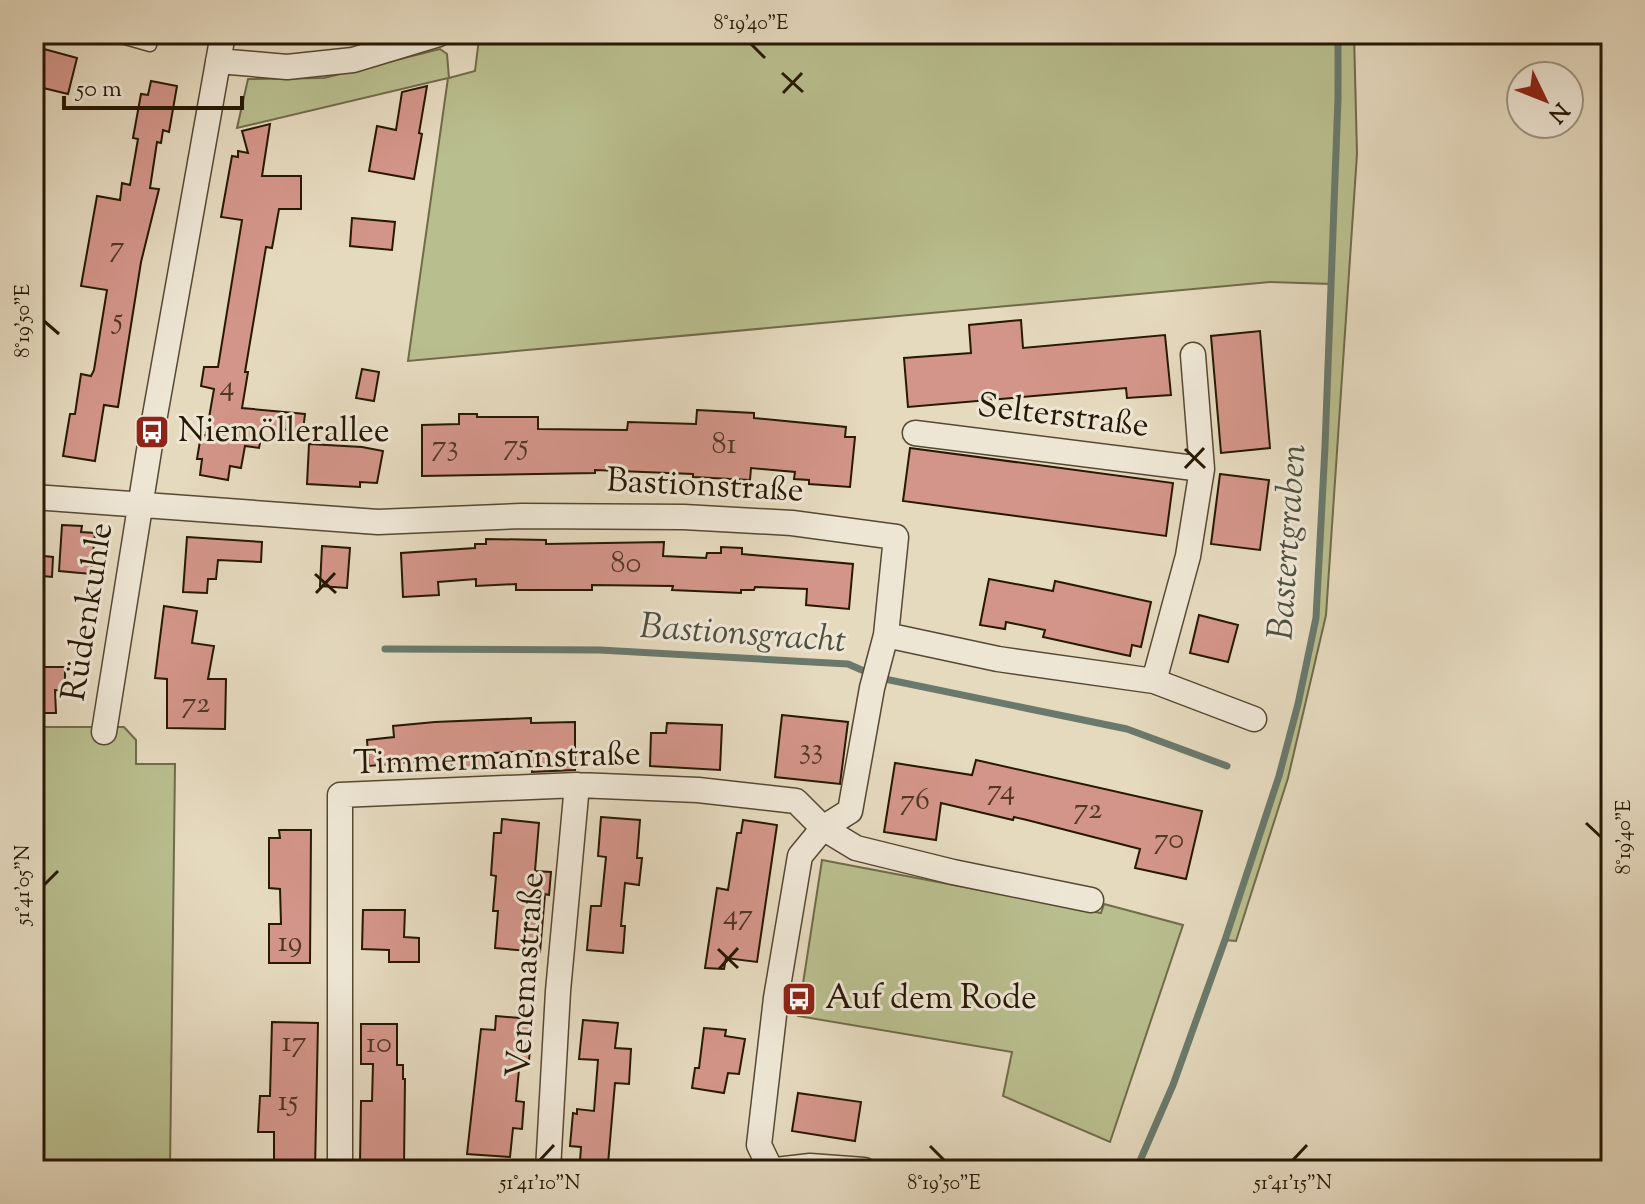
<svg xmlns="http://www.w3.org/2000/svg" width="1645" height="1204" font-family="'Sorts Mill Goudy',serif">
	<rect width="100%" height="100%" fill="#e5d9be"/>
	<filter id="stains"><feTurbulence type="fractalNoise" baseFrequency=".0025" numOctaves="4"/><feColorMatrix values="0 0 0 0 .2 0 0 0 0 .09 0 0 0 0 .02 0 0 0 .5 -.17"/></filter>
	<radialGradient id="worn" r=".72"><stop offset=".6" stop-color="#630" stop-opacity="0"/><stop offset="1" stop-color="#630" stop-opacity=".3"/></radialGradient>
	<!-- green -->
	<path fill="#b9be8e" stroke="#706b49" stroke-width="2" d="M486,34H1354L1357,154L1326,615L1288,778L1236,941L1225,940L1279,776L1298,704L1316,618L1331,284L1270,282L408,361L448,78L237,128L248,79L324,78L440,49L447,54L449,78L475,71L479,39Z
		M34,727H124L136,740V764H175L170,1170H34Z
		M822,860L1101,913L1104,904L1183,925L1110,1142L1003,1096L1012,1052L798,1016Z"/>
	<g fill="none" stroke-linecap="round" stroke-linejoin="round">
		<!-- stream -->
		<path stroke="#6a796c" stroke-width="7" d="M385,649L600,650L848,664L880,678L1127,729L1227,766
			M1136,1170L1173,1085L1225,940L1279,776L1298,704L1316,618L1325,447L1338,98V34"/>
	</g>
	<!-- building -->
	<path fill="#d39589" stroke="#271804" stroke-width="2" d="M44,49L77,58L68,94L35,86Z
		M151,81L177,86L169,132L163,130L161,143L157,142L150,188L159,189L141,262L118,407L104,405L95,461L63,456L70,414H75L81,374L91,376L94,370L107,290L81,286L97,196L120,200L122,183L130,185L138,139L133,138L141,94L148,95Z
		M427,86L419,133L422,134L414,179L369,171L377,126L396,130L402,92Z
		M270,124L262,176H301V209H279L272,248L266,247L245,372H248L242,408L305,414L303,431L263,428L259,448L245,446L241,468L230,466L228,480L200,475L202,459H197L201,435H206L214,389L201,386L204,367H218L242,220L221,217L232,156L238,157V151L248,153L242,131Z
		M352,218L395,222L392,250L350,246Z
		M1021,320L1023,348L1165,335L1171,395L1127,398L1126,388L908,407L904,358L971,353L969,325Z
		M1260,331L1270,448L1221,453L1211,336Z
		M362,369L379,372L374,401L356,398Z
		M697,410L754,413V418L846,427L845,437H855L850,487L809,484V480L794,479L795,472L751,468L750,480L693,477V474L595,470V473L422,476V425L459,424V414H477V417H538V429L627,430L628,422L696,424Z
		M309,444L362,447L383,451L377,483L360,482V487L307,484Z
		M910,448L1173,483L1166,536L903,501Z
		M1220,474L1269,480L1260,550L1211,544Z
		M62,525L82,526L81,532L95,533L91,574L59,571Z
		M187,537L262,542L261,562L218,560L216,579H208L207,593L183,592Z
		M486,539L546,540V544L664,542L663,556L706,558L707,553H721V547L742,548V554L853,564L849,609L806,605L807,589L755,587L754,590H741V593L672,590L673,586L592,585V590H516V584L476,586V579L438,582L439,595L403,597L401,553L475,548V544H486Z
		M322,546L350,548L347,588L320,586Z
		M34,555L53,557L52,577L34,575Z
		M989,579L1053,591L1055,581L1151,602L1141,647L1132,645L1130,656L1043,637L1045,630L1006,622L1005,629L980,625Z
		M164,606L197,611L192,643L214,646L208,679H226L225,729L167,728V679L155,678Z
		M1199,615L1238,625L1228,662L1190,653Z
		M44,667H65V691L55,690L56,713H34V670H43Z
		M782,715L848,722L840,784L775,777Z
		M531,718V723L575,722V770L532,772V751L493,753L494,768L452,770L451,759L369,766L367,740L394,737L393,726L435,722Z
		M667,723L722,725L720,770L650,766L651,733H666Z
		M976,760L1202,811L1186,879L1135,868L1140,849L1027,820L1014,817L1013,820L941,803L936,840L884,832L895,763L972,775Z
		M601,817L640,820L637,858H642L639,885L625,883L621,926H625L623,953L587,950L591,906H601L606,857L598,856Z
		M502,819L539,823L535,871L551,872L549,895L545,894L540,952L495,948L498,911H493L496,876L491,875L494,833H501Z
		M743,820L777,825L757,962L726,958L724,969L705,968L717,888L728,890L737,833H741Z
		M279,830H311L310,963H269V924H281L280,889L269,888V838H280Z
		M363,910H405L404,937L419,938V962H389V950L362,949Z
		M496,1016L533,1019L529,1060L520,1059L516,1101L524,1102L522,1129L513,1128L510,1157L467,1154L481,1029L495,1030Z
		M583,1020L618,1023L615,1048L631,1049L629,1084L615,1083L608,1164L580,1161L581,1147L570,1146L573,1113L577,1114V1109L594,1111L598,1060L579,1059Z
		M272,1022L318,1023L315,1170H274V1132H258L260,1096H270Z
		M361,1024H397V1065H403V1079H405L404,1165L360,1164L361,1101H372L373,1064H361Z
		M704,1028L726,1030L725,1036L745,1039L739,1074L728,1073L724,1093L692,1088L695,1068H699Z
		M798,1093L861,1102L855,1141L792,1131Z"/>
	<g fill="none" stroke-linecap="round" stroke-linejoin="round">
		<!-- lane casing -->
		<g stroke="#564832" stroke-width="15">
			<path id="lane" d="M111,34L150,45"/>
		</g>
		<!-- street casing -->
		<g stroke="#564832" stroke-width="27">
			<path id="street" d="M218,61L287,67L353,60L439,34
				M915,433L1202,469
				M34,497L378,522L522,516L684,517L792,523L896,537L886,635L872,688L850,811L823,828L800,856L776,998L759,1145L771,1170
				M886,635L998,659L1154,681L1254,719
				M1154,681L1188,556L1202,469L1193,355
				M104,732L152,432L223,34
				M340,1170V795L577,785L698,790L796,801L823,828L856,848L953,872L1091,900
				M548,1170L558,991L577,785
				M776,1170L810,1166L864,1170"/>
		</g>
		<!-- lane -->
		<use href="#lane" stroke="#eee6d5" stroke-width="12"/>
		<!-- street -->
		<use href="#street" stroke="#eee6d5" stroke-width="24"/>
	</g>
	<!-- ticks -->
	<path fill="none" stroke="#271804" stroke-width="3" d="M751,44L765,58M782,73L803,92M783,93L802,73M44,321L59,334M1185,449L1205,468M1185,468L1204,448M315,574L336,593M316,593L335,573M1586,823L1601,837M44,885L58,871M718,949L738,968M719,969L738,948M930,1146L944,1160M540,1160L554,1145M1293,1160L1307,1145"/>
	<!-- icons -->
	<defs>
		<g id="bus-square" transform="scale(1.8)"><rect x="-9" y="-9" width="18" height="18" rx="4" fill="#8f2418" stroke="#eee6d5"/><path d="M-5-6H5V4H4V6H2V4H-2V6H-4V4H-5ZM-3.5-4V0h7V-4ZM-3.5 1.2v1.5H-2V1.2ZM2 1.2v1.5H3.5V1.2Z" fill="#fff"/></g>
	</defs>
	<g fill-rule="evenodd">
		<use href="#bus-square" x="152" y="432"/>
		<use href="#bus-square" x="799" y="999"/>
	</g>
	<g text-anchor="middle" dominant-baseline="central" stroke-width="6" stroke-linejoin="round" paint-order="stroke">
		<!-- number labels -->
		<g font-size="30" fill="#523725">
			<text x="117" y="248">7</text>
			<text x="118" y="320">5</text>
			<text x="227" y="387">4</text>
			<text x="724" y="445">81</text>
			<text x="516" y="446">75</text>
			<text x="445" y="447">73</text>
			<text x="626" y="564">80</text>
			<text x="196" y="704">72</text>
			<text x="811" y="750">33</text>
			<text x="1001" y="791">74</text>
			<text x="915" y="801">76</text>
			<text x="1088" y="810">72</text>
			<text x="1169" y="840">70</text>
			<text x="738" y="916">47</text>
			<text x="290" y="943">19</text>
			<text x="294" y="1043">17</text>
			<text x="379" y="1044">10</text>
			<text x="288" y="1102">15</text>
		</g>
		<!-- street labels -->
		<g font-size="34" fill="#271804" stroke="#eee6d5">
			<text transform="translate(1063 417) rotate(7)">Selterstraße</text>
			<text transform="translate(705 487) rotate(3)">Bastionstraße</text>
			<text transform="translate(89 612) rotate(-81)">Rüdenkuhle</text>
			<text transform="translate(497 760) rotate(-2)">Timmermannstraße</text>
			<text transform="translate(527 975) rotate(-86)">Venemastraße</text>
		</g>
		<!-- poi labels -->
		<g font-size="34" fill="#271804" stroke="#eee6d5" text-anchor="start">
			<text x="178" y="432">Niemöllerallee</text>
			<text x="825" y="999">Auf dem Rode</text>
		</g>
		<!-- water labels -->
		<g font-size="36" font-style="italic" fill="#4e5141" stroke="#eee6d5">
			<text transform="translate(1289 542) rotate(-86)">Bastertgraben</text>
			<text transform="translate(743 635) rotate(4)">Bastionsgracht</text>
		</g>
	</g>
	<!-- margin -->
	<rect width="1645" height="1204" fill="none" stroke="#e5d9be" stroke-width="88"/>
	<!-- north arrow -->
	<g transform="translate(1545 100) rotate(133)"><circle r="38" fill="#eee6d5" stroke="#9e9481" stroke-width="2"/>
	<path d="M0-6L14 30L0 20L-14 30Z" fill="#8f2418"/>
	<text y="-12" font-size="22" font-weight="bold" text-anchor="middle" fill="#271804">N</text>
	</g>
	<!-- scale -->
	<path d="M64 96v12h178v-12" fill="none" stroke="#271804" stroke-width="4"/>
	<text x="76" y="96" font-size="24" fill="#271804" stroke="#eee6d5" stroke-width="6" paint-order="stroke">50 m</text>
	<rect x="44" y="44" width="1557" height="1116" fill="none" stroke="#271804" stroke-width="3"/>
	<g font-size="20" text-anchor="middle" fill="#271804">
		<text x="751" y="29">8°19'40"E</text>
		<text transform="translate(22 321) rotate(-90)" y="7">8°19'50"E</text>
		<text transform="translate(1623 837) rotate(-90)" y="7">8°19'40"E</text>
		<text transform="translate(22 885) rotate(-90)" y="7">51°41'05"N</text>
		<text x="540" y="1189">51°41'10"N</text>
		<text x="944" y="1189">8°19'50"E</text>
		<text x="1293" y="1189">51°41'15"N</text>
	</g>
	<rect width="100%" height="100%" filter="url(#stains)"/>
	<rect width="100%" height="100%" fill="url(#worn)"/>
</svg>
